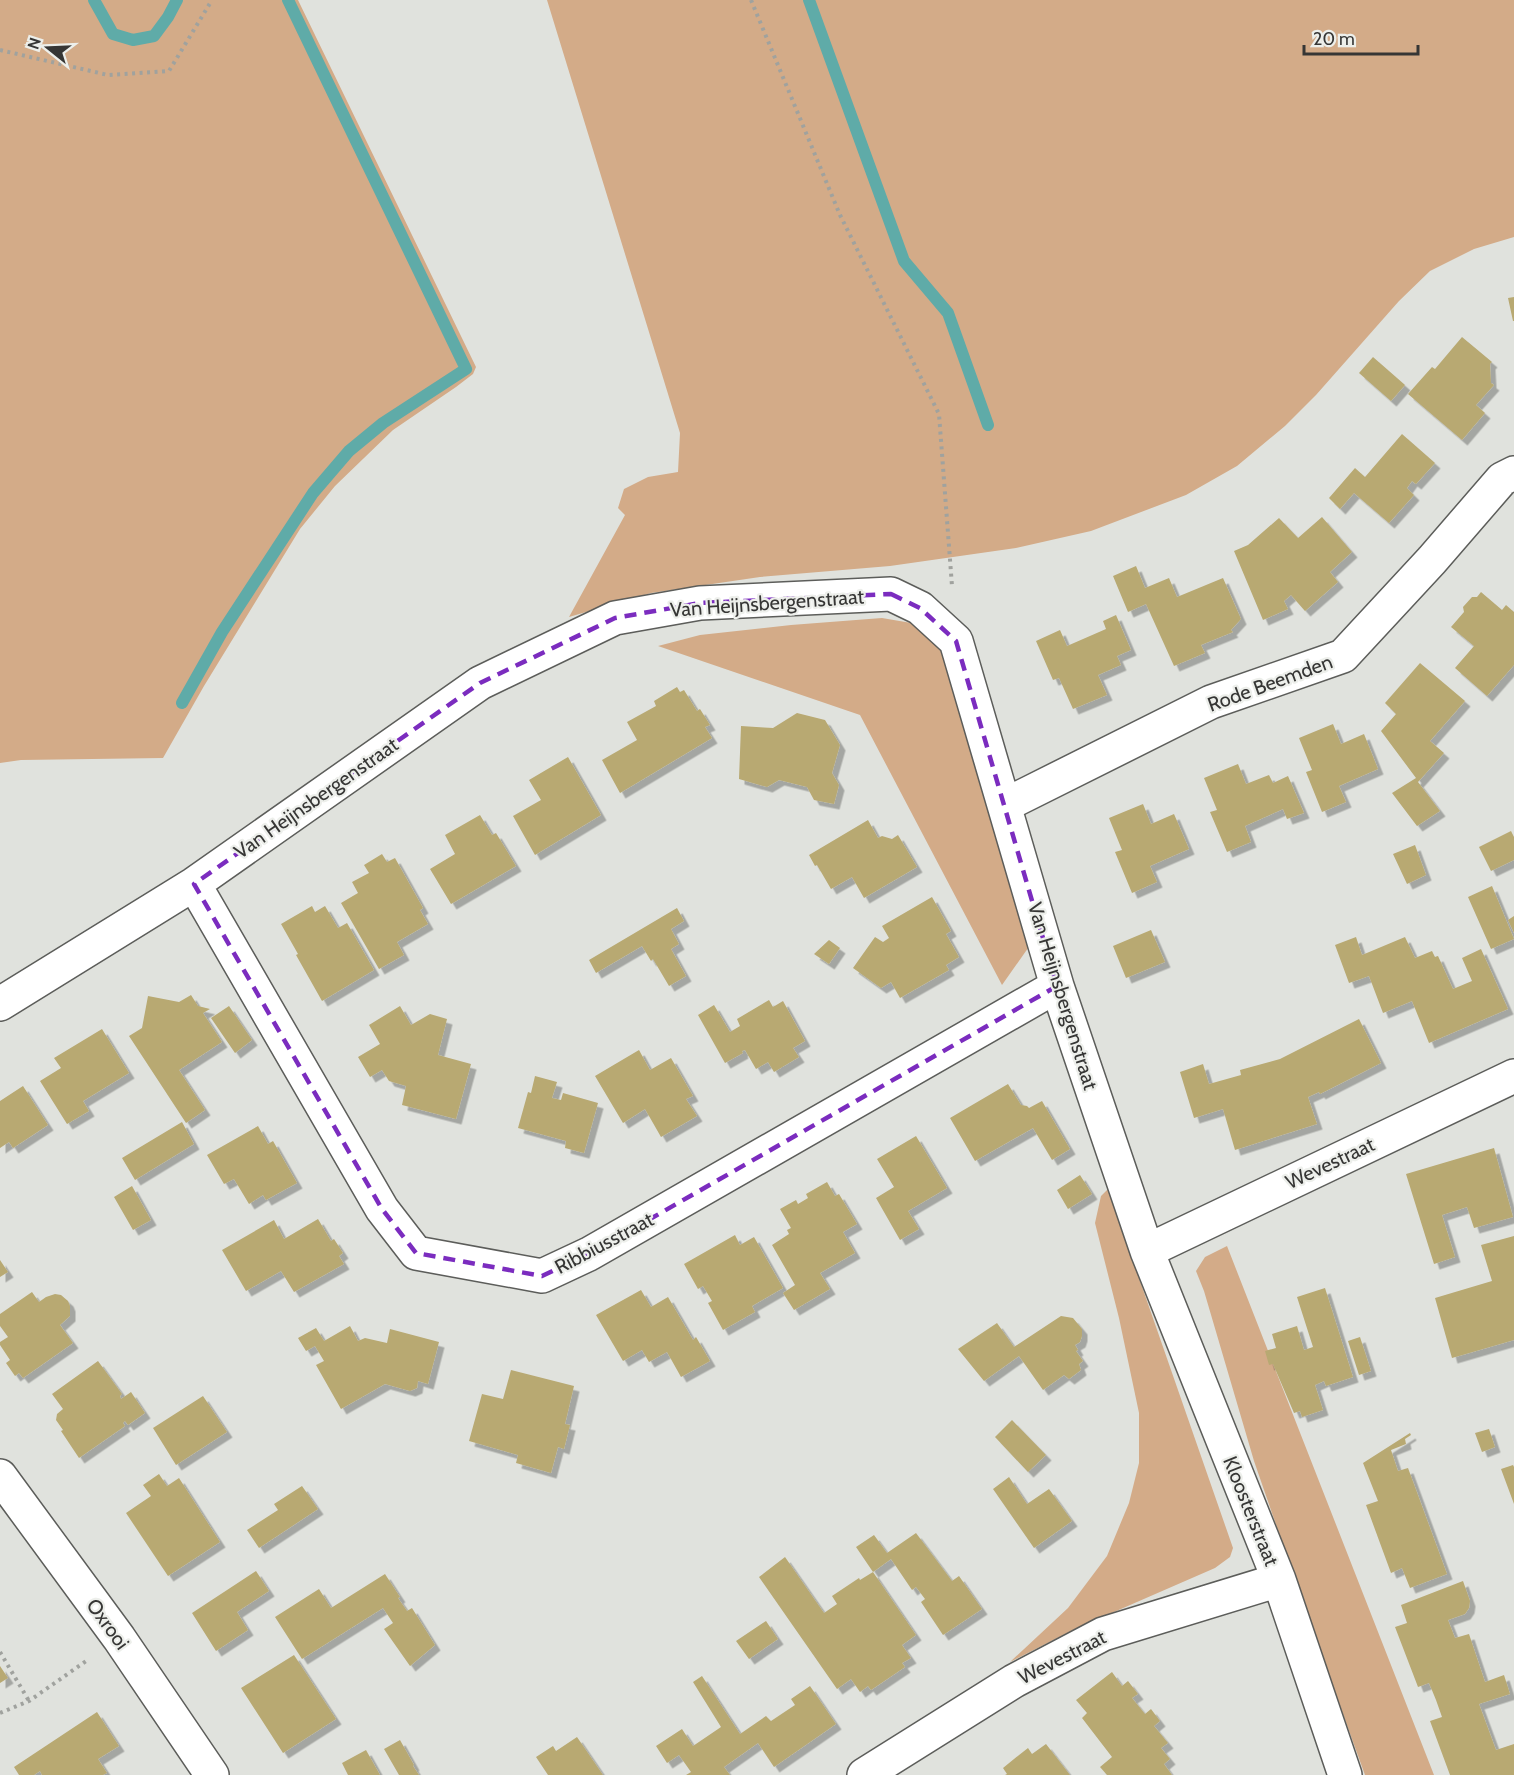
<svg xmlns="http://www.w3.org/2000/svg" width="1514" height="1775" font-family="Cabin,sans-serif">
	<defs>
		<filter id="shadow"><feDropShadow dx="5.5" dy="5.5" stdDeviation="0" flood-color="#0004"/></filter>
	</defs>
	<rect width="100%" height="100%" fill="#e0e2dd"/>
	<!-- green -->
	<path fill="#d3ab88" d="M0,0H298L476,367L473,374L456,387L393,430L335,486L300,529L204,686L163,758L21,760L0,763Z
		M547,0H1514V237L1474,249L1430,271L1399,301L1316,395L1285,426L1237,466L1186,495L1091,531L1016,548L890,566L760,577L651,593L569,617L625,515L618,508L624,489L648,477L678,472L680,433Z
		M882,618L917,624L939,635L1033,941L1002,985L860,715L658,646L700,635L791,625Z
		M1108,1189L1233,1548L1230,1557L1215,1568L1075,1629L1010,1662L1068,1608L1107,1556L1129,1503L1139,1463V1413L1119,1318L1095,1223L1101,1196Z
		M1227,1246L1434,1775H1365L1309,1620L1254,1461L1204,1291L1196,1271L1205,1257Z"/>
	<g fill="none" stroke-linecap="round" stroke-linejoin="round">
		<!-- stream -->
		<path stroke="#5faba8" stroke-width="12" d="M94,0L113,34L133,40L154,36L168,17L177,0
			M809,0L904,261L948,313L988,425
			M182,703L222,632L313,493L349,451L383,423L466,369L288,0"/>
	</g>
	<!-- building -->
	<path fill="#b8a972" filter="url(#shadow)" d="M1514,297V321H1513L1508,298Z
		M1462,337L1492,362L1490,364L1491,383L1494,385L1476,405L1485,413L1462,440L1408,394L1432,367L1435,369Z
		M1373,357L1405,385L1391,401L1359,373Z
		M1402,434L1435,463L1416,484L1412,481L1407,488L1414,495L1389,523L1354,493L1340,509L1329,498L1355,468L1365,477Z
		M1322,517L1352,552L1330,572L1338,582L1305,611L1291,595L1284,601L1288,609L1263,620L1234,551L1248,545L1279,518L1298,538Z
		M1136,566L1145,588L1169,578L1177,597L1223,578L1241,619L1231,630L1233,632L1201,645L1205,653L1174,666L1146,604L1128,612L1113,576Z
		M1481,592L1502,610L1506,605L1514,612V665L1487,696L1455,668L1474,646L1451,627L1464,612L1463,607L1472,597H1477Z
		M1116,615L1131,650L1117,656L1121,665L1098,675L1107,695L1073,709L1059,678L1053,680L1036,641L1060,630L1067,646L1106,629L1103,621Z
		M1420,663L1465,701L1430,741L1444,753L1418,782L1440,811L1417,826L1392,793L1416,778L1381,731L1396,714L1385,703Z
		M677,687L680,692L684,690L697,711L700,709L710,725L705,727L712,738L620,793L602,760L637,740L627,722L656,706L654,701Z
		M797,713L825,720L840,745L832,773L839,785L834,804L814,800L807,787L779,780L767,787L739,779L741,726L773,728Z
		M1333,724L1341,744L1364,734L1378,769L1339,786L1346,802L1322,812L1306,772L1312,770L1299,738Z
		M568,757L601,815L535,855L513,816L541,800L529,780Z
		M1238,764L1246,784L1269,775L1273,783L1288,776L1304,813L1287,819L1283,809L1245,826L1251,842L1227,852L1210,812L1217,810L1204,778Z
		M1143,804L1151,824L1174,814L1189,849L1150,866L1157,882L1132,893L1115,852L1122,850L1109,818Z
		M480,815L492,835L496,833L516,866L451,904L430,869L455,854L445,835Z
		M868,820L878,838L882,836L892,839L898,835L917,867L864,898L852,877L831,889L817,865L815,866L809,855Z
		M1511,831L1514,837V860L1491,871L1479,847Z
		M1415,845L1426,875L1407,884L1393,854Z
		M382,854L387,862L395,858L423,908L420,910L428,924L397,942L404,955L379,969L341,903L358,893L352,882L369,873L364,865Z
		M1492,886L1514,939L1491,949L1468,897Z
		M932,897L951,931L946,934L959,957L946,965L949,970L900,998L891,982L881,988L853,968L875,937L883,942L889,938L882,926Z
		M312,906L315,912L325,906L338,928L347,923L374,970L322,1001L296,955L298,954L281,924Z
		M677,908L684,921L671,929L679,944L671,949L686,976L669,986L653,959L651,961L642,946L596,973L589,960Z
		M1514,916V933L1508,920Z
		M1151,930L1165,962L1126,978L1113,946Z
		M1356,937L1362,955L1405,937L1415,958L1432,951L1435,957L1438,956L1453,989L1472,981L1462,958L1481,949L1508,1009L1429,1043L1412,1001L1383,1013L1369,976L1349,983L1335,945Z
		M829,940L840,948L829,964L814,954Z
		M191,995L198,1006L210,1009L203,1013L222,1042L179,1070L205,1110L186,1123L129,1036L142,1028L148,996L179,1002Z
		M769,1000L773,1007L783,1001L805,1041L793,1048L799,1057L774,1072L768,1062L756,1069L745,1050L742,1051L743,1053L725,1063L698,1015L714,1005L730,1032L740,1026L737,1019Z
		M229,1006L252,1040L235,1053L211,1018Z
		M400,1006L411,1025L430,1014L447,1019L438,1055L471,1064L456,1119L402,1105L406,1086L389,1081L382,1070L370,1077L358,1057L380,1044L369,1025Z
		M1359,1019L1381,1063L1320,1094L1319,1092L1308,1097L1317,1124L1235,1150L1223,1109L1194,1118L1180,1072L1203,1064L1209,1084L1241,1075L1240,1070L1280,1059Z
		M102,1029L129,1073L83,1101L89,1111L67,1124L40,1081L61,1068L54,1058Z
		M639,1050L650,1070L671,1058L693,1096L686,1099L697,1116L661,1137L645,1109L623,1123L595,1076Z
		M535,1076L557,1082L552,1098L561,1100L563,1093L598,1103L584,1153L565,1148L566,1141L518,1128L528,1092L531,1093Z
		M1008,1084L1021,1105L1027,1106L1029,1108L1042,1101L1070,1149L1052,1160L1033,1128L975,1161L950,1118Z
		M23,1086L48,1125L13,1148L9,1142L0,1148V1101Z
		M182,1122L194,1144L135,1180L122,1158Z
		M258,1126L268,1144L273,1141L297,1183L266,1200L263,1195L249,1204L234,1179L224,1184L207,1155Z
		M916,1136L947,1188L908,1211L919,1229L900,1240L876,1198L894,1187L877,1159Z
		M1494,1148L1513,1217L1474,1228L1467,1207L1442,1215L1455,1257L1434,1264L1406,1174Z
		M1080,1175L1092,1194L1068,1209L1057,1190Z
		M827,1182L835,1196L839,1194L857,1224L843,1232L855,1253L820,1273L830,1289L794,1310L783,1293L795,1285L772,1245L789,1234L787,1230L791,1228L780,1209L796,1200L798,1204L808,1198L806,1194Z
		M132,1186L151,1220L133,1230L114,1197Z
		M318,1219L331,1241L334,1239L343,1253L339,1256L344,1264L294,1292L281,1271L246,1291L222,1250L274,1220L284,1239Z
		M735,1235L740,1245L754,1237L783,1288L752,1306L755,1312L723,1330L708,1303L712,1301L703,1286L698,1289L684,1264Z
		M1514,1236V1340L1452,1358L1435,1298L1492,1281L1481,1245Z
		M0,1260L8,1272L0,1277Z
		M1325,1288L1353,1377L1326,1386L1324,1381L1315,1385L1323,1410L1302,1417L1300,1411L1294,1413L1273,1364L1269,1365L1265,1351L1276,1348L1272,1334L1297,1326L1304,1350L1313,1347L1297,1297Z
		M641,1290L651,1307L668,1297L693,1340L696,1337L710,1361L681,1377L667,1352L649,1362L642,1350L623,1361L596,1315Z
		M32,1292L39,1302L46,1297L55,1294L61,1295L68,1301L70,1306V1316L60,1325L73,1343L23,1378L19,1373L15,1376L6,1363L10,1360L0,1345V1342L8,1337L0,1326V1314Z
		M1061,1316L1073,1318L1082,1329V1336L1080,1342L1075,1345L1078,1350L1076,1351L1083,1361L1079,1364L1081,1370L1069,1379L1064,1375L1043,1390L1019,1356L984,1381L958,1349L997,1323L1014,1347Z
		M350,1326L358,1341L365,1338L387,1343L390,1329L439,1342L428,1384L418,1381L417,1388L410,1391L385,1384L341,1409L316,1365L324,1361L315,1346L306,1351L298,1338L316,1328L324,1341Z
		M1360,1337L1371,1371L1359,1375L1348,1341Z
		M98,1361L122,1394L120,1396L121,1399L131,1392L145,1413L128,1425L125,1421L123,1423L125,1426L79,1458L61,1431L63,1430L56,1420L57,1414L63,1409L52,1394Z
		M511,1370L574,1386L565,1424L570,1425L564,1449L558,1447L551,1473L516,1463L518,1455L469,1441L482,1394L503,1399Z
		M203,1396L227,1432L176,1465L153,1428Z
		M1012,1420L1046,1455L1028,1472L995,1437Z
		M1489,1429L1495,1447L1482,1452L1475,1433Z
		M1410,1433L1411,1435L1405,1439L1406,1444L1391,1450L1398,1471L1408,1468L1447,1574L1410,1588L1402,1568L1391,1573L1366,1505L1378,1501L1363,1463Z
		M1513,1465L1514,1467V1504L1501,1469Z
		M159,1474L167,1486L179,1478L220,1542L168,1576L126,1513L151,1496L143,1485Z
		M1009,1477L1027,1504L1049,1489L1072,1521L1034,1548L993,1489Z
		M302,1486L318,1509L259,1548L247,1530L278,1510L274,1504Z
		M916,1533L952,1581L959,1576L982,1609L943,1635L921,1602L925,1599L916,1587L912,1590L891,1559L873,1572L856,1547L874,1535L887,1553Z
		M785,1557L824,1613L837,1604L832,1596L859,1578L860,1580L873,1572L916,1635L902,1645L911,1658L902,1663L905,1667L871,1690L868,1686L860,1692L851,1679L837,1689L759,1577Z
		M256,1571L269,1591L237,1612L248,1630L216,1651L192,1613Z
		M385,1574L400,1597L398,1598L407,1611L412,1608L435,1645L410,1666L384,1629L393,1623L383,1608L302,1659L275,1617L319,1589L331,1608Z
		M1463,1581L1470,1601L1469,1608L1465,1614L1448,1620L1455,1638L1469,1634L1485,1682L1504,1675L1510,1694L1479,1704L1496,1750L1514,1744V1775H1450L1430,1721L1442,1717L1436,1700L1429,1683L1418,1687L1395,1627L1407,1623L1401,1605Z
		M766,1621L778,1639L749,1659L736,1641Z
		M294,1655L336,1719L283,1753L241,1688Z
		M0,1666L8,1678L0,1683Z
		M1112,1672L1122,1686L1128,1681L1138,1694L1132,1698L1145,1714L1151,1709L1160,1721L1154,1726L1168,1743L1161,1748L1170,1759L1164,1764L1172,1775H1107L1100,1767L1112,1757L1082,1718L1087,1713L1076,1700Z
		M702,1676L740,1734L766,1716L771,1721L795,1705L791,1699L810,1686L836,1724L774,1767L758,1743L724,1767L730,1775H686L691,1772L679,1755L667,1763L656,1746L682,1729L693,1746L721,1727L693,1682Z
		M97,1712L119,1746L98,1759L107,1773L103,1775H42L40,1771L34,1775H19L14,1767Z
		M577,1737L603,1775H548L536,1757L553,1746L556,1751Z
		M400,1740L414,1765L413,1766L419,1775H399L384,1749Z
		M1046,1744L1070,1775H1005L1007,1774L1003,1768L1014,1759L1028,1748L1032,1754Z
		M366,1750L380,1775H348L342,1763Z"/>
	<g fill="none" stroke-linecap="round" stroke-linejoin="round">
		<!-- minor casing -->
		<g stroke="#5c5d5a" stroke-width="36">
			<path id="minor" d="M1005,805L1211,702L1343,656L1432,560L1502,479L1514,473
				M194,884L382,1209L416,1253L542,1276L589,1254L1057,986
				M0,1004L194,884L480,683L615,618L700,603L891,594L920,608L956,641L1057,986L1147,1251L1279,1580L1345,1775
				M1147,1251L1514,1076
				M0,1476L119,1638L212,1775
				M864,1775L1014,1681L1103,1634L1279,1580"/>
		</g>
		<!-- path -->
		<path stroke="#a0a29e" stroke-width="4" stroke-dasharray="3 4.5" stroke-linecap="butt" d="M751,0L840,215L939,414L952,586
			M0,50L108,75L169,71L212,0
			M0,1652L29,1701
			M0,1713L29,1701L89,1659"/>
		<!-- minor -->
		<use href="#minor" stroke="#fff" stroke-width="33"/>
	</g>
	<!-- marked area -->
	<path fill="none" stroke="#7b2cbf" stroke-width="4.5" stroke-dasharray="12 8" stroke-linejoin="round" d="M891,594L920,608L956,641L1057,986L589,1254L542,1276L416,1253L382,1209L194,884L480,683L615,618L700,603Z"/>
	<g text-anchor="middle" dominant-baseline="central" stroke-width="4.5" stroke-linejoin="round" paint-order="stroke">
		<!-- street labels -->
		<g font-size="20" fill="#363635" stroke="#edefeb">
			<text transform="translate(767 603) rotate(-4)">Van Heijnsbergenstraat</text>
			<text transform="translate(1270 683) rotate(-20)">Rode Beemden</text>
			<text transform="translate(316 798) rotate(-35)">Van Heijnsbergenstraat</text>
			<text transform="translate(1063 996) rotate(73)">Van Heijnsbergenstraat</text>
			<text transform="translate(1330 1163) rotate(-25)">Wevestraat</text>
			<text transform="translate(604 1243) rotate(-28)">Ribbiusstraat</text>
			<text transform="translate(1251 1511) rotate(68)">Kloosterstraat</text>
			<text transform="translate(108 1624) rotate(54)">Oxrooi</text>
			<text transform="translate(1062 1657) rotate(-27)">Wevestraat</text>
		</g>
	</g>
	<!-- north arrow -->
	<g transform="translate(48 48) rotate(288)" stroke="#edefeb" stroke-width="4.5" paint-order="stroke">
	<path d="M0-4.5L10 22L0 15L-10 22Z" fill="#363635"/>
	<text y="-9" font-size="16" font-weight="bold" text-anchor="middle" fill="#363635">N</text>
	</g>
	<!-- scale -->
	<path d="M1304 45v9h114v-9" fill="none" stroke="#363635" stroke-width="3"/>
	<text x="1313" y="45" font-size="18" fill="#363635" stroke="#edefeb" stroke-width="4.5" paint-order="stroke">20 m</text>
</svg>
